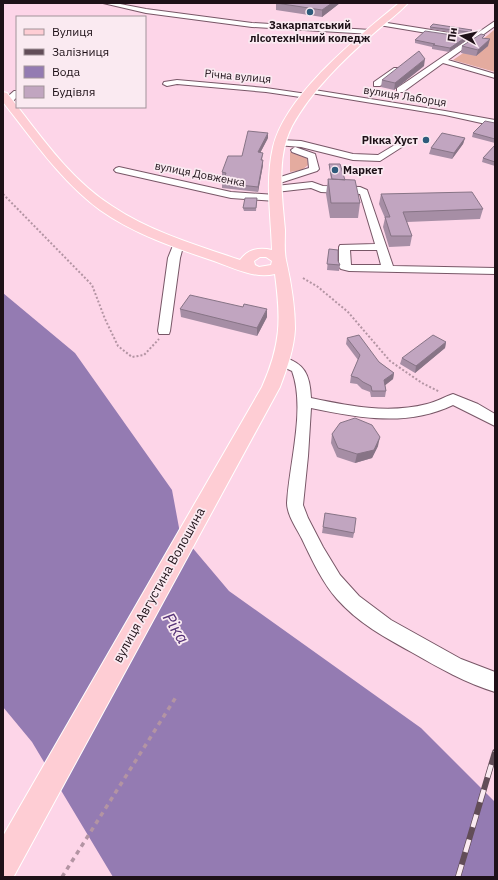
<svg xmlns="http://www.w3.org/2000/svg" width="498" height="880" font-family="'IBM Plex Sans',sans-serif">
	<rect width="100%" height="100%" fill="#fdd5e8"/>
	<!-- green -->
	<path fill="#e4ab9f" d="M495,29V72L453,60L481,41Z
		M290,152L307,158L308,165L302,170L290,172Z"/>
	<!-- water -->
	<path fill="#947bb2" d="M3,293L75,353L172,490L180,533L229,591L421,728L494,801L495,803V877H113L32,742L3,707Z"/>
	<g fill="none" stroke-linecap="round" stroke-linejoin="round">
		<!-- minor casing -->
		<g stroke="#785767" stroke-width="2">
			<path id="minor" d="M103,3H115L146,9L252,23L371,30L374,32L371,34L252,27L146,13Z
				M495,21V26L448,60L495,74V78L443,63L403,92H397V88L409,80Z
				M381,22L463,35L466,37L463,39L379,25L378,24Z
				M394,68H400L401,70L380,86H374V82Z
				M177,80L266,88L307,94L311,96L307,98L266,92L177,84L167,86L163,84L164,82Z
				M308,89L445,111L495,120V126L445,115L311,93H308Z
				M14,91H17V97L11,103H5V99Z
				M280,140L301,141L353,154L378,155L398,143L401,142L405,145L380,161L353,160L301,147L277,145L276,143L277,141Z
				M295,147L315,154L319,169L317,171L280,183H274L272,181L274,179L309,168L308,158L292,152L291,150Z
				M119,167L231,192L276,195L281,198L276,201L231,198L116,172L114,170L116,168Z
				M312,182L323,186L360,187L367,190L393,266L495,268V274L349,271L341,269L339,267V247L340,245L375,244L360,194L321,192L311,188L276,192L271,189L276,186ZM350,250H377L381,265H351Z
				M179,240L184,243L180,258L170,331L169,334H159L158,331L168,258L174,243Z
				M282,357C305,363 310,375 311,398C349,406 388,414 427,404C436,402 444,397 453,394L478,404L495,414V426L453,405C407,427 359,418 311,408L308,456L303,505L308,518L323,547L340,575L359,596L391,620L461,659L495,672V692C466,683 439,668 413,653C386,638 358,623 337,599C322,582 312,560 302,539C297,529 287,515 287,503C289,464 306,409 292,371L277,364L275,361L277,358Z"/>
		</g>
		<!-- major casing -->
		<g stroke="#fff" stroke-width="2">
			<path id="major" d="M399,3H408C398,14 385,23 374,33C343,60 312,90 292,126C276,157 282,196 285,230C285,240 284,250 286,260C291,282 295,306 295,329C294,349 287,368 280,387L14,876L3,877V836L262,387C281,344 281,320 275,274C254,279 234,268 214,261C175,248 134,234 100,210C61,181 33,140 3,102V92L7,93C38,132 68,178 112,206C151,232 196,245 240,260C248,249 259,247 272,250C271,216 265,181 273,147C286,94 358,37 399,3ZM266,257L272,261L271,265L259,267L255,265L254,261L260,257Z"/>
		</g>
		<!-- path-far1 -->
		<path stroke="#b394a3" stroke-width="2" stroke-dasharray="2 2" stroke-linecap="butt" d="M3,194L92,285L105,319L118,346L132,357L144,355L159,339
			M303,278L318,287L348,312L390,361L422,383L440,392"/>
		<!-- path -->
		<path stroke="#b394a3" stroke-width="3.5" stroke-dasharray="4.5 4.5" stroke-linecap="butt" d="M62,877L176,697"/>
		<!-- minor -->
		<use href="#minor" fill="#fff" fill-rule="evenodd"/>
		<!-- major -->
		<use href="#major" fill="#fecdd4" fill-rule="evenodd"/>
		<!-- rail casing -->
		<g stroke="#624d58" stroke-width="6">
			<path id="rail" d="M458,877L495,752"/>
		</g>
		<!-- rail -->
		<use href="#rail" stroke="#faeaf1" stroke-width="4.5" stroke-dasharray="13" stroke-linecap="butt"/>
	</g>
	<!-- wall -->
	<path fill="#a68ea5" d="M276,3H340L322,17L276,10Z
		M430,27L472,30V32L468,35L430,29Z
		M485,38L488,46L476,56L461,53L462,46Z
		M415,40L465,41L449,52L432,49V47L415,43Z
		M424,66L394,90L381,87L382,80Z
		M495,123V143L472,137L473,133Z
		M268,138L260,153H263L262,160H263V165L258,192L222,188V183L224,178L222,177V172Z
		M465,138L463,144L452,159L429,154L431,148Z
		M495,145V166L482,162L483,158Z
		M329,164L345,180L360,203L358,218H330L326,194L328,179H331L329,167Z
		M381,194L483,209L480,219L407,222L412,236L410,246L389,247L383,227L385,218L379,204Z
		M257,198L256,211H244L243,208Z
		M329,249L338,261L340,265L339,271L327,270Z
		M180,309L267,317L257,336L181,317Z
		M347,338L394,373L393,379L385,385L386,391L385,397H371L370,392L362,389L357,384L350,383L351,376L358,360L346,344Z
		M446,342L445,348L415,373L400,364L402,358Z
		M332,434L378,446L372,458L355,463L337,457L331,443Z
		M325,513L354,533L353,538L322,533Z"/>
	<!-- shaded-wall -->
	<path fill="#877486" d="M332,3H340L322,17V10Z
		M472,30V32L468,35L469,32Z
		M466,37L465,41L449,52L450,48Z
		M490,39L488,46L476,56L478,50Z
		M425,59L424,66L394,90L395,83Z
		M268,133V138L258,157V152Z
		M465,138L463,144L452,159L454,153Z
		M263,160V165L258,192V187Z
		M267,309V317L257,336V328Z
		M446,342L445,348L415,373L416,366Z
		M394,373L393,379L383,387L384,380Z
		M380,437L378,446L372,458L355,463L357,454Z"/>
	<!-- building -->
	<path fill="#c1a5c0" stroke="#877486" d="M276,3H332L322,10Z
		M433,24L472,30L469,32L430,27Z
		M425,31L466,37L450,48L433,45L435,44L415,40Z
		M481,34L485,35L482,38L490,39L478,50L462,46Z
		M419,51L425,59L395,83L382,80Z
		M485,121L495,123V139L473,133Z
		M248,131L268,133L258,152L263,153L261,160H263L258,187L222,183L226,173L222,172L228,156H242Z
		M442,133L465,138L454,153L431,148Z
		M495,145V162L483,158Z
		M329,164H340L345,180L332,179Z
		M328,179L355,180L360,203H331Z
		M472,192L483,209L403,212L412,236H391L385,217H390L381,194Z
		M245,198H257L256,208H243Z
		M329,249L338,250V261L340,265L327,264Z
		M190,295L243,307L244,304L267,309L257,328L180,309Z
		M359,335L379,362L394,373L384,380L386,391H372L371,386L363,382L358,378L351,376L360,355L347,338Z
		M433,335L446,342L416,366L402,358Z
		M355,418L372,425L380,437L374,450L357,454L338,448L332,434L340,423Z
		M325,513L356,518L354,533L323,527Z"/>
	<!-- markers -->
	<g fill="#2e5b7b" stroke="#faeaf1" stroke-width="1.5">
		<circle cx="310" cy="12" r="4"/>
		<circle cx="426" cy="140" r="4"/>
		<circle cx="335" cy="170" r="4"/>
	</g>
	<g text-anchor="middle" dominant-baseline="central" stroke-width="3.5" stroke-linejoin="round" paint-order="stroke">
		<!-- far-poi labels -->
		<g font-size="11" font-weight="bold" fill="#1e1118" stroke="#faeaf1">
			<text x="310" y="25">Закарпатський<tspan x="310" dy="13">лісотехнічний коледж</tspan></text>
			<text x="418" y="140" text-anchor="end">Рікка Хуст</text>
			<text x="343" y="170" text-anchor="start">Маркет</text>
		</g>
		<!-- far-street labels -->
		<g font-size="11" fill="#1e1118" stroke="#faeaf1">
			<text transform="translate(238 76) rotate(5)">Річна вулиця</text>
			<text transform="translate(405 96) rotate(9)">вулиця Лаборця</text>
			<text transform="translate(200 174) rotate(11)">вулиця Довженка</text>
		</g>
		<!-- street labels -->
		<g font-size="13" fill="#1e1118" stroke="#faeaf1">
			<text transform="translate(159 585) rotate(-61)">вулиця Августина Волошина</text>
		</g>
		<!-- near-water labels -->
		<g font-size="17" font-style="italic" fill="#553277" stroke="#faeaf1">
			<text transform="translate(176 628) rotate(58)">Ріка</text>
		</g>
	</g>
	<!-- border -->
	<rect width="498" height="880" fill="none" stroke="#1e1118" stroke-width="8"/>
	<!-- legend -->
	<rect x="16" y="16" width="130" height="92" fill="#faeaf1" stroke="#a2939a"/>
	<rect x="24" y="29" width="20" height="6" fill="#fecdd4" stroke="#a2939a"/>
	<text x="52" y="36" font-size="12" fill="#1e1118">Вулиця</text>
	<rect x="24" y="49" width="20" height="6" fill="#624d58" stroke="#a2939a"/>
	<text x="52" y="56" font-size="12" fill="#1e1118">Залізниця</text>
	<rect x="24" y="66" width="20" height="12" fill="#947bb2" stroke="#a2939a"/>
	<text x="52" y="76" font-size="12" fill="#1e1118">Вода</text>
	<rect x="24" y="86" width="20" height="12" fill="#c1a5c0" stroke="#a2939a"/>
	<text x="52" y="96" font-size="12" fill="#1e1118">Будівля</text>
	<!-- north arrow -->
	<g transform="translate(462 36) rotate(278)" stroke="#faeaf1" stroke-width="3" paint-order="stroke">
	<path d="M0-3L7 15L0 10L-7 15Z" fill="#1e1118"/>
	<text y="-6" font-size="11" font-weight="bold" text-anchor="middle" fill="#1e1118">Пн</text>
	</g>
</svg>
